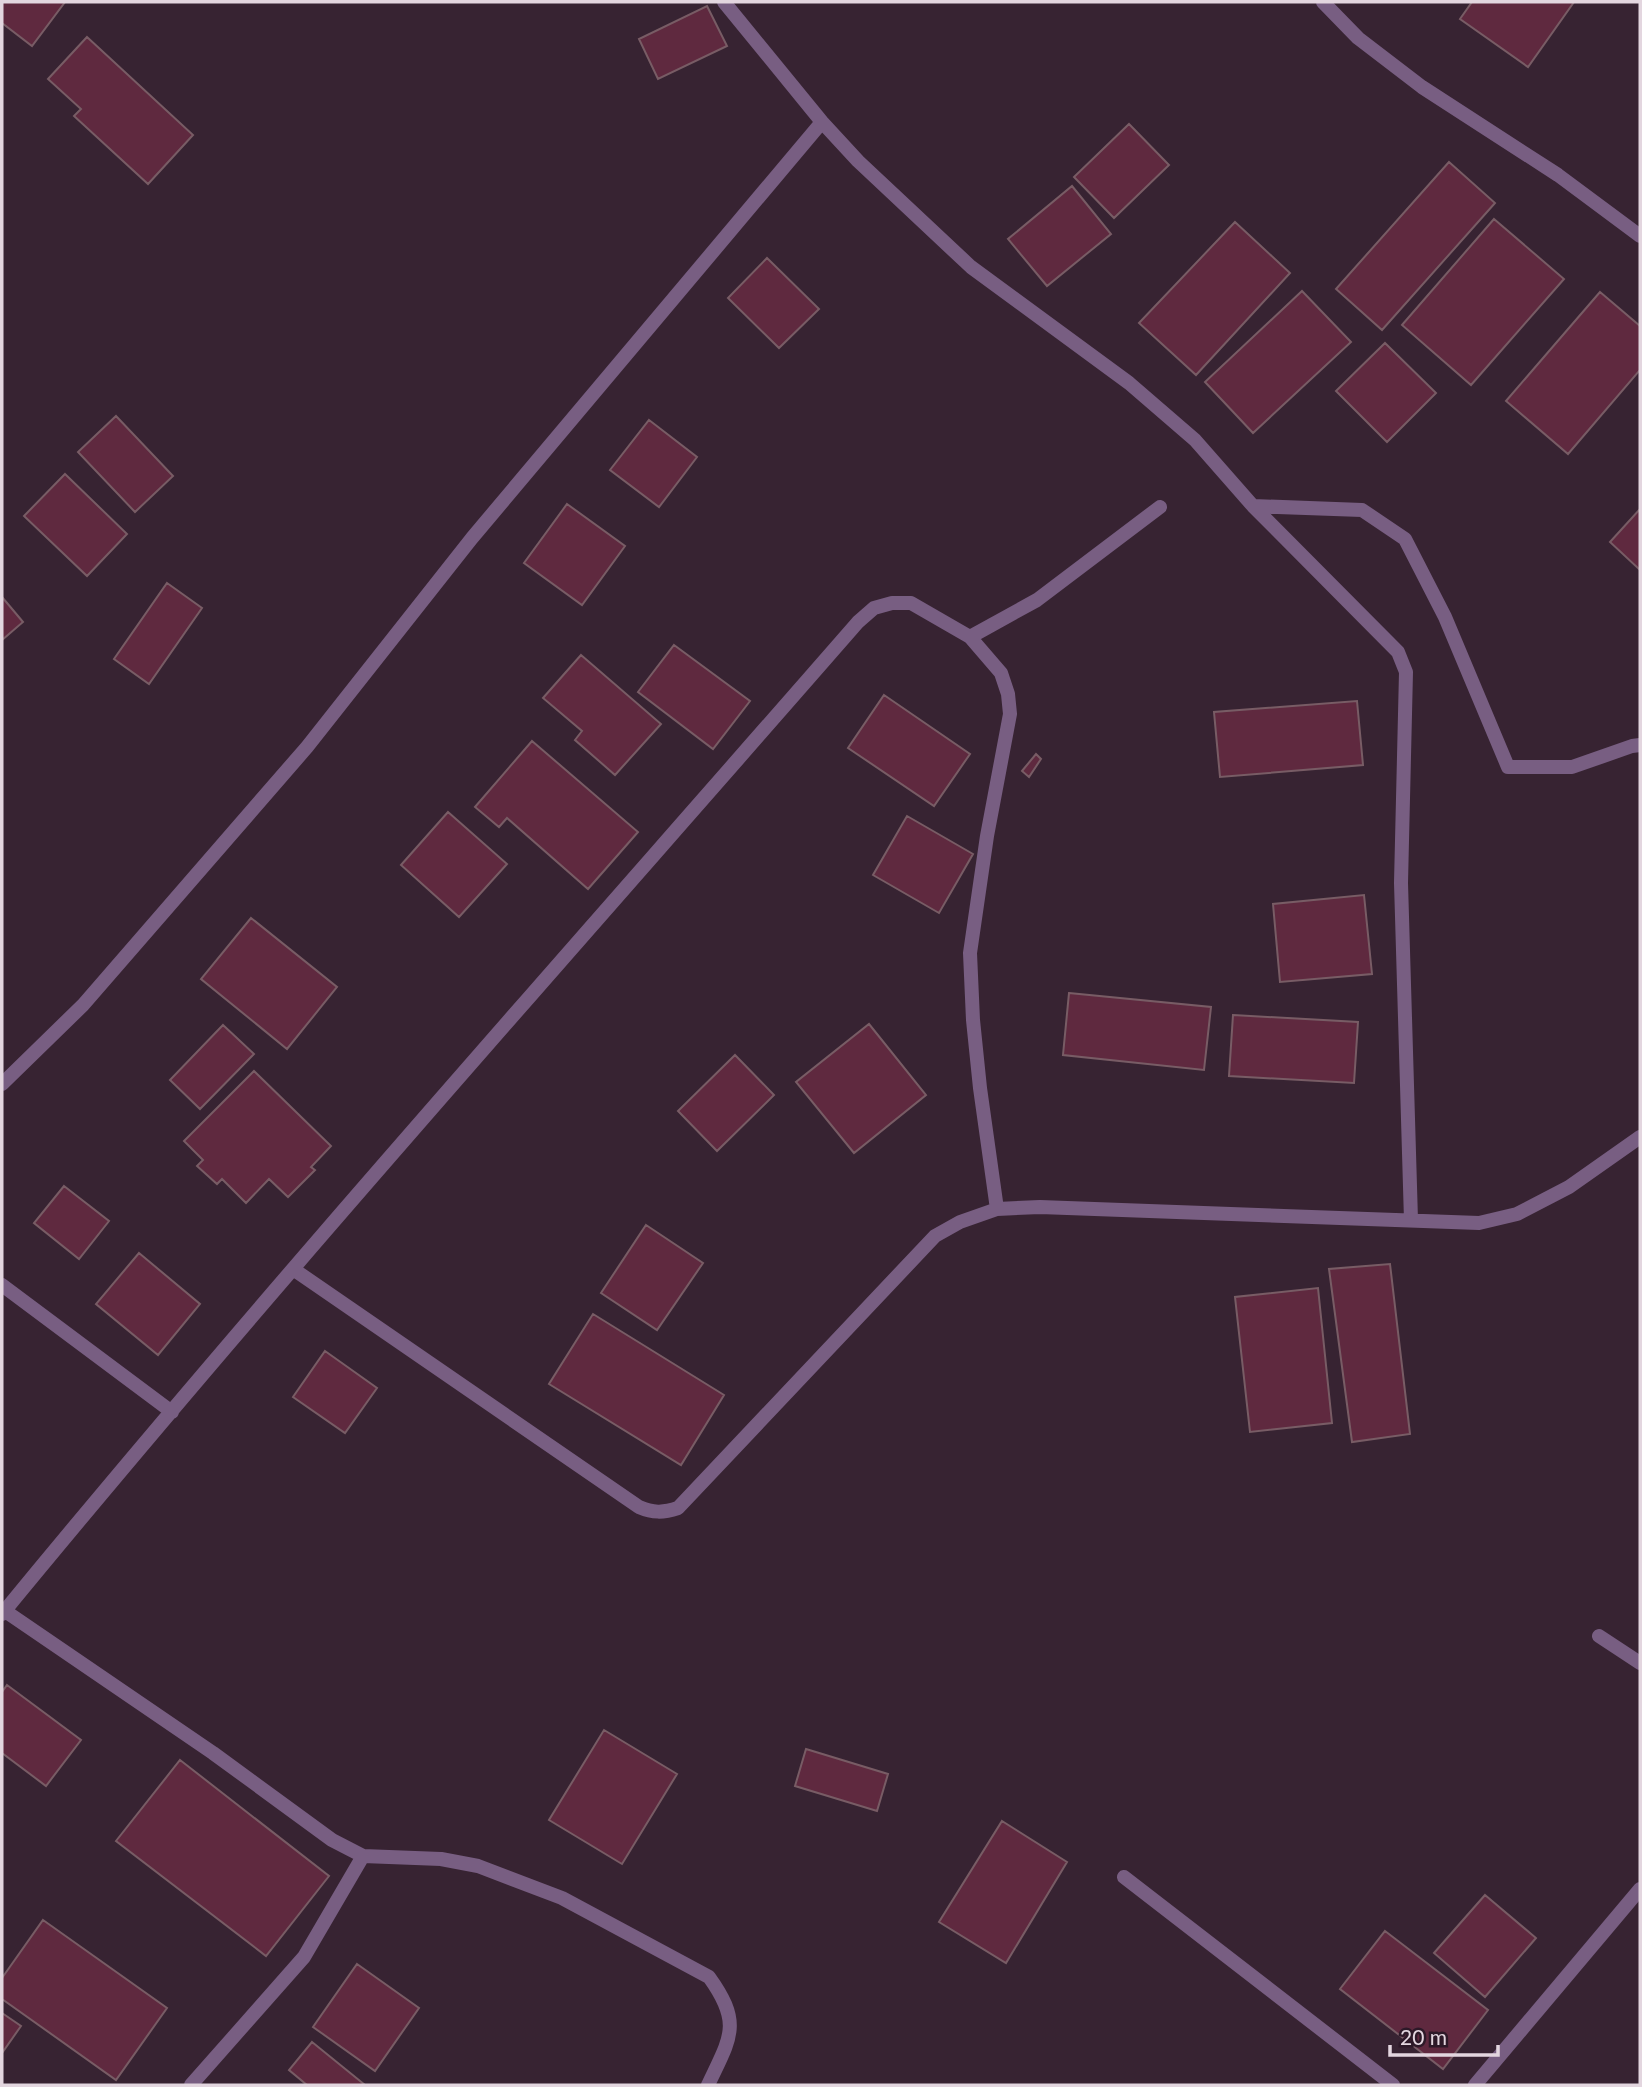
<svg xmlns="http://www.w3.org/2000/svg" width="1642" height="2087" font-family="Lato,sans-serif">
	<rect width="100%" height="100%" fill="#372332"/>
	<!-- building -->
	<path fill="#5f293f" stroke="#785c65" stroke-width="2" d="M2,2H65L32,46L2,23Z
		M1472,2H1574L1528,67L1460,19Z
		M707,6L727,46L658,79L639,39Z
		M87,37L193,135L148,184L74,116L81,109L48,79Z
		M1129,124L1169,165L1114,218L1074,177Z
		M1449,162L1495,203L1382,330L1336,289Z
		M1072,186L1111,234L1047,286L1008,239Z
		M1494,219L1564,279L1471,385L1402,325Z
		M1235,222L1290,273L1196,375L1139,323Z
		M767,258L819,309L779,348L728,298Z
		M1302,291L1351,342L1253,433L1205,382Z
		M1600,292L1640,326V370L1568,454L1506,401Z
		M1385,343L1436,393L1387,442L1336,391Z
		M116,416L173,476L135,512L78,452Z
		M649,420L697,457L659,507L610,470Z
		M65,474L127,534L87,576L24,516Z
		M567,504L625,546L582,605L524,563Z
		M1640,509V570L1610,542Z
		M167,583L202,608L149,684L114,659Z
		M2,597L23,622L2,640Z
		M674,645L750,701L713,749L638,692Z
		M581,655L661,724L615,775L575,740L582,731L543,698Z
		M884,695L970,754L934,806L848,748Z
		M1357,701L1363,765L1220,777L1214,712Z
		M532,741L638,832L588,889L507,818L499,827L475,807Z
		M1036,754L1041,759L1029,777L1022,771Z
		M448,812L507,864L459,917L401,865Z
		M907,816L973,854L939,913L873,875Z
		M1364,895L1372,974L1280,982L1273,904Z
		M251,918L337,987L287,1049L201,979Z
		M1069,993L1211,1007L1204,1070L1063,1055Z
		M1233,1015L1358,1022L1354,1083L1229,1076Z
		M869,1024L926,1095L854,1153L796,1082Z
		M223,1025L254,1054L200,1109L170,1080Z
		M735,1055L774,1095L717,1151L678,1111Z
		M254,1071L331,1146L311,1167L315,1170L288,1197L269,1179L246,1203L222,1179L217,1184L197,1166L203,1160L184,1141Z
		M64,1186L109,1221L79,1259L34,1223Z
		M646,1225L703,1263L657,1330L601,1293Z
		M139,1253L200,1304L158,1355L96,1304Z
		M1390,1264L1410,1434L1352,1442L1329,1269Z
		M1318,1288L1332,1423L1250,1432L1235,1297Z
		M593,1314L724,1395L681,1465L549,1384Z
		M325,1351L377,1388L345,1433L293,1397Z
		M7,1685L81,1740L46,1786L2,1753V1692Z
		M604,1730L677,1774L622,1864L549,1820Z
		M806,1749L888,1774L877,1811L795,1786Z
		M180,1760L329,1876L266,1956L116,1841Z
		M1002,1821L1067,1862L1006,1963L939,1922Z
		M1485,1895L1536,1938L1485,1997L1434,1953Z
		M43,1920L167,2008L116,2080L2,1999V1978Z
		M1385,1931L1488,2010L1443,2069L1340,1989Z
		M357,1964L419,2008L375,2071L313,2027Z
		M2,2013L21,2026L2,2053Z
		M312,2042L365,2085H307L289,2070Z"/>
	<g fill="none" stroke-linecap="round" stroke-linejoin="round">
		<!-- minor -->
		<path stroke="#785e82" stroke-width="14" d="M724,2L822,122L858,161L971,267L1129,383L1195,440L1253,506L1398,652L1406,672L1401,883L1411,1220
			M1323,2L1358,38L1422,87L1558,175L1640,236
			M1253,506L1362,510L1405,539L1445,617L1508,767H1572L1632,746L1640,745
			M970,637L1037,600L1160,507
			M2,1084L83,1005L307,747L472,538L822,122
			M293,1269L639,1507C653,1513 663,1513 678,1508L935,1236L960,1222L997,1209L1040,1207L1479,1223L1517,1214L1569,1187L1640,1137
			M2,1285L172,1412
			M5,1611L213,1753L332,1840L363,1856L441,1859L478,1866L562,1898L709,1977C743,2024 730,2038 708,2085
			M2,1614C279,1277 571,951 858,622L874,608L892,603H911L970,637L1001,673L1008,694L1010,714L987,836L970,953L973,1020L980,1088L997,1209
			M1599,1636L1640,1663
			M1124,1877L1393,2085
			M191,2085L304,1957L363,1856
			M1475,2085L1640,1889"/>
	</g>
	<!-- border -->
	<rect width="1642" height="2087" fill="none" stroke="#e3d6df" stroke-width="7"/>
	<!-- scale -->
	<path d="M1390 2045v10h108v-10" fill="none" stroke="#e3d6df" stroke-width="3.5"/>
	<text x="1400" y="2045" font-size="21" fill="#e3d6df" stroke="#2d1928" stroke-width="5" paint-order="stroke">20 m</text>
</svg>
